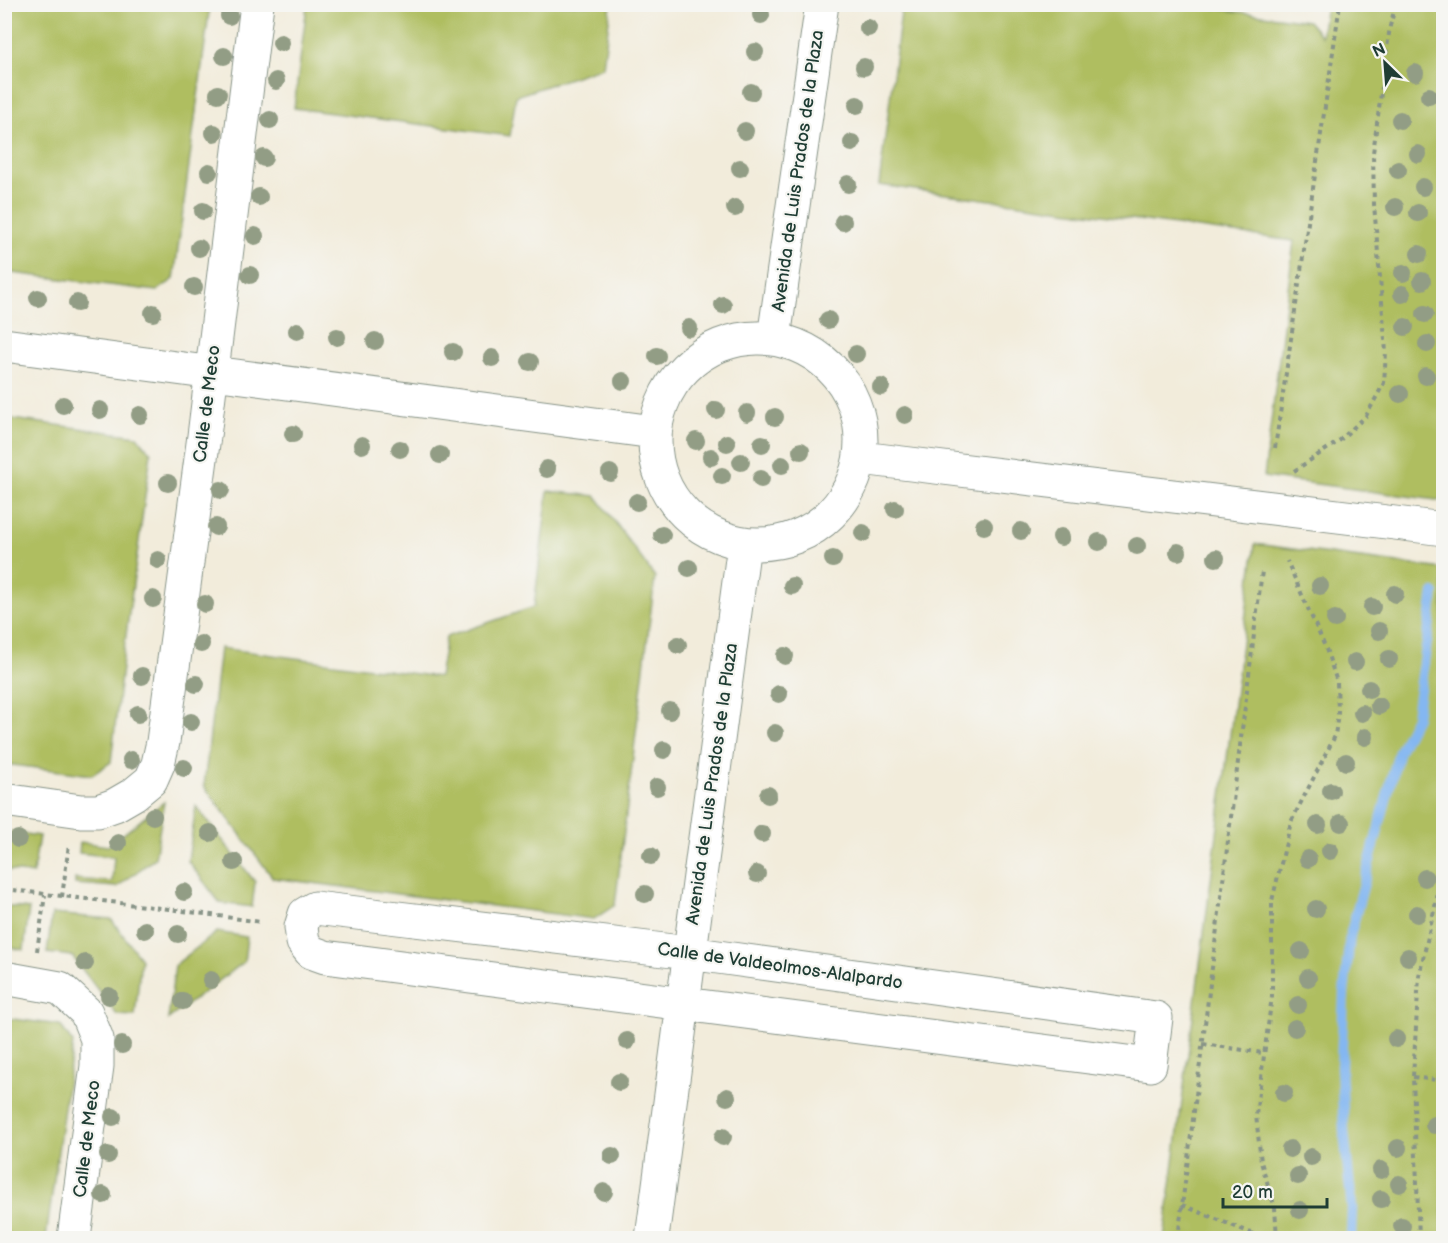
<svg xmlns="http://www.w3.org/2000/svg" width="1448" height="1243" font-family="'Balsamiq Sans',sans-serif">
	<rect width="100%" height="100%" fill="#f6f6f2"/>
	<filter id="ink" filterUnits="userSpaceOnUse"><feTurbulence type="fractalNoise" baseFrequency=".0167" numOctaves="2"/><feDisplacementMap in="SourceGraphic" scale="12" xChannelSelector="R" yChannelSelector="G"/><feConvolveMatrix kernelMatrix="1 2 1 2 8 2 1 2 1" color-interpolation-filters="sRGB"/></filter>
	<filter id="wash" filterUnits="userSpaceOnUse"><feTurbulence type="fractalNoise" baseFrequency=".008" numOctaves="4" result="noise"/><feDisplacementMap in="SourceGraphic" scale="24" xChannelSelector="R" yChannelSelector="G"/><feGaussianBlur stdDeviation="1.35" result="paint"/><feColorMatrix in="noise" values="0 0 0 0 0 0 0 0 0 0 0 0 0 0 0 0 0 1.4 0 .05"/><feComposite in="paint" operator="in"/></filter>
	<g filter="url(#wash)">
		<rect width="100%" height="100%" fill="#f2ecdb"/>
		<!-- green -->
		<path fill="#afbe60" stroke="#677e4a" stroke-width="1.5" d="M5,4L210,5L174,279L157,291L5,272Z
			M307,5V4L611,5L603,67L516,96L510,136L294,108Z
			M902,5L1181,4L1308,21L1321,36L1326,5H1443V501L1264,477L1294,241L879,185Z
			M5,418L137,436L151,453L124,650L111,762L92,775L5,764Z
			M548,491L596,496L655,577L615,905L594,919L273,878L204,786L220,648L439,677L446,637L534,607Z
			M1255,544L1443,569V1238H1164Z
			M164,802L155,858L117,887L75,884V879L112,882L114,857L79,853L80,842L108,846Z
			M196,806L255,882L252,907L220,903L188,861Z
			M4,831L39,836L33,874L5,870Z
			M5,906L29,909L24,950L5,947Z
			M52,914L111,919L141,959L135,1016L117,1015L72,956L47,953Z
			M217,932L247,937L244,962L168,1019L175,965Z
			M5,1018L60,1025L73,1043L46,1238H5Z"/>
		<g fill="none" stroke-linecap="round" stroke-linejoin="round">
			<!-- stream -->
			<path stroke="#84b7f1" stroke-width="10" d="M1351,1238L1352,1208L1344,1130L1341,1067L1344,994L1350,936L1399,751L1416,717L1434,593"/>
		</g>
	</g>
	<g filter="url(#ink)">
		<g fill="none" stroke-linecap="round" stroke-linejoin="round">
			<!-- minor casing -->
			<g stroke="#889488" stroke-width="35">
				<path id="minor" d="M655 441a103 103 0 1 1 206 0a103 103 0 1 1-206 0Z
					M774,338L822,4
					M4,345L654,432
					M861,458L1444,529
					M4,800L81,811H98L115,805L134,794L151,780L158,764L163,742L204,436L257,4
					M315,908L689,953L1156,1018L1150,1065L325,957L311,952L303,942L301,927L305,914Z
					M4,978L60,988L86,1012L97,1039V1066L74,1238
					M652,1238L744,544"/>
			</g>
			<!-- path -->
			<path stroke="#889488" stroke-width="4" stroke-dasharray="4.5 4.5" stroke-linecap="butt" d="M1275,448L1340,4
				M1294,471L1339,441L1366,416L1384,383L1386,352L1374,204L1373,153L1390,26L1396,4
				M4,889L169,909L261,922
				M62,897L69,844
				M37,951L45,895
				M1203,1044L1263,1053
				M1413,1077L1444,1081
				M1182,1205L1263,1238
				M1178,1238L1262,571
				M1277,1238L1275,1208L1261,1162L1256,1115L1272,996V901L1291,822L1335,736L1338,713L1337,682L1326,649L1287,561
				M1419,1238L1413,1077L1419,976L1444,867"/>
			<!-- minor -->
			<use href="#minor" stroke="#fff" stroke-width="33"/>
		</g>
		<!-- trees -->
		<g fill="#929d85">
			<circle cx="761" cy="15" r="9"/>
			<circle cx="229" cy="16" r="9"/>
			<circle cx="868" cy="28" r="9"/>
			<circle cx="281" cy="43" r="9"/>
			<circle cx="755" cy="52" r="9"/>
			<circle cx="224" cy="56" r="9"/>
			<circle cx="864" cy="67" r="9"/>
			<circle cx="1415" cy="73" r="9"/>
			<circle cx="276" cy="81" r="9"/>
			<circle cx="751" cy="92" r="9"/>
			<circle cx="218" cy="94" r="9"/>
			<circle cx="1429" cy="96" r="9"/>
			<circle cx="857" cy="105" r="9"/>
			<circle cx="270" cy="120" r="9"/>
			<circle cx="1400" cy="120" r="9"/>
			<circle cx="745" cy="131" r="9"/>
			<circle cx="214" cy="133" r="9"/>
			<circle cx="852" cy="143" r="9"/>
			<circle cx="1418" cy="154" r="9"/>
			<circle cx="264" cy="158" r="9"/>
			<circle cx="740" cy="168" r="9"/>
			<circle cx="1398" cy="170" r="9"/>
			<circle cx="209" cy="172" r="9"/>
			<circle cx="848" cy="184" r="9"/>
			<circle cx="1423" cy="187" r="9"/>
			<circle cx="259" cy="197" r="9"/>
			<circle cx="1395" cy="207" r="9"/>
			<circle cx="735" cy="208" r="9"/>
			<circle cx="203" cy="211" r="9"/>
			<circle cx="1418" cy="213" r="9"/>
			<circle cx="843" cy="222" r="9"/>
			<circle cx="255" cy="236" r="9"/>
			<circle cx="199" cy="248" r="9"/>
			<circle cx="1419" cy="254" r="9"/>
			<circle cx="1403" cy="273" r="9"/>
			<circle cx="250" cy="275" r="9"/>
			<circle cx="1422" cy="281" r="9"/>
			<circle cx="194" cy="287" r="9"/>
			<circle cx="1402" cy="294" r="9"/>
			<circle cx="38" cy="298" r="9"/>
			<circle cx="77" cy="303" r="9"/>
			<circle cx="723" cy="305" r="9"/>
			<circle cx="153" cy="313" r="9"/>
			<circle cx="1425" cy="314" r="9"/>
			<circle cx="828" cy="320" r="9"/>
			<circle cx="1405" cy="327" r="9"/>
			<circle cx="689" cy="328" r="9"/>
			<circle cx="297" cy="331" r="9"/>
			<circle cx="337" cy="337" r="9"/>
			<circle cx="375" cy="341" r="9"/>
			<circle cx="1427" cy="344" r="9"/>
			<circle cx="453" cy="352" r="9"/>
			<circle cx="856" cy="354" r="9"/>
			<circle cx="657" cy="356" r="9"/>
			<circle cx="492" cy="358" r="9"/>
			<circle cx="530" cy="362" r="9"/>
			<circle cx="1426" cy="376" r="9"/>
			<circle cx="623" cy="381" r="9"/>
			<circle cx="881" cy="387" r="9"/>
			<circle cx="1400" cy="394" r="9"/>
			<circle cx="63" cy="405" r="9"/>
			<circle cx="100" cy="410" r="9"/>
			<circle cx="716" cy="410" r="9"/>
			<circle cx="747" cy="413" r="9"/>
			<circle cx="140" cy="415" r="9"/>
			<circle cx="905" cy="415" r="9"/>
			<circle cx="775" cy="417" r="9"/>
			<circle cx="293" cy="434" r="9"/>
			<circle cx="696" cy="441" r="9"/>
			<circle cx="727" cy="443" r="9"/>
			<circle cx="762" cy="444" r="9"/>
			<circle cx="362" cy="445" r="9"/>
			<circle cx="400" cy="449" r="9"/>
			<circle cx="801" cy="451" r="9"/>
			<circle cx="440" cy="455" r="9"/>
			<circle cx="711" cy="457" r="9"/>
			<circle cx="741" cy="462" r="9"/>
			<circle cx="782" cy="465" r="9"/>
			<circle cx="547" cy="469" r="9"/>
			<circle cx="610" cy="473" r="9"/>
			<circle cx="722" cy="476" r="9"/>
			<circle cx="761" cy="479" r="9"/>
			<circle cx="168" cy="483" r="9"/>
			<circle cx="221" cy="490" r="9"/>
			<circle cx="637" cy="502" r="9"/>
			<circle cx="895" cy="509" r="9"/>
			<circle cx="984" cy="526" r="9"/>
			<circle cx="216" cy="527" r="9"/>
			<circle cx="1021" cy="531" r="9"/>
			<circle cx="863" cy="533" r="9"/>
			<circle cx="662" cy="535" r="9"/>
			<circle cx="1061" cy="537" r="9"/>
			<circle cx="1099" cy="542" r="9"/>
			<circle cx="1137" cy="546" r="9"/>
			<circle cx="1178" cy="552" r="9"/>
			<circle cx="1216" cy="558" r="9"/>
			<circle cx="833" cy="559" r="9"/>
			<circle cx="158" cy="560" r="9"/>
			<circle cx="689" cy="568" r="9"/>
			<circle cx="792" cy="586" r="9"/>
			<circle cx="1320" cy="586" r="9"/>
			<circle cx="1395" cy="594" r="9"/>
			<circle cx="153" cy="599" r="9"/>
			<circle cx="205" cy="604" r="9"/>
			<circle cx="1372" cy="607" r="9"/>
			<circle cx="1335" cy="619" r="9"/>
			<circle cx="1379" cy="631" r="9"/>
			<circle cx="201" cy="644" r="9"/>
			<circle cx="678" cy="645" r="9"/>
			<circle cx="785" cy="656" r="9"/>
			<circle cx="1389" cy="659" r="9"/>
			<circle cx="1355" cy="662" r="9"/>
			<circle cx="142" cy="676" r="9"/>
			<circle cx="196" cy="684" r="9"/>
			<circle cx="1369" cy="689" r="9"/>
			<circle cx="779" cy="694" r="9"/>
			<circle cx="1379" cy="706" r="9"/>
			<circle cx="670" cy="711" r="9"/>
			<circle cx="1362" cy="713" r="9"/>
			<circle cx="138" cy="714" r="9"/>
			<circle cx="191" cy="722" r="9"/>
			<circle cx="775" cy="733" r="9"/>
			<circle cx="1365" cy="737" r="9"/>
			<circle cx="664" cy="750" r="9"/>
			<circle cx="131" cy="760" r="9"/>
			<circle cx="1346" cy="762" r="9"/>
			<circle cx="184" cy="768" r="9"/>
			<circle cx="657" cy="787" r="9"/>
			<circle cx="1331" cy="791" r="9"/>
			<circle cx="768" cy="795" r="9"/>
			<circle cx="153" cy="816" r="9"/>
			<circle cx="1341" cy="823" r="9"/>
			<circle cx="1318" cy="825" r="9"/>
			<circle cx="210" cy="833" r="9"/>
			<circle cx="762" cy="834" r="9"/>
			<circle cx="18" cy="839" r="9"/>
			<circle cx="118" cy="843" r="9"/>
			<circle cx="1330" cy="851" r="9"/>
			<circle cx="651" cy="856" r="9"/>
			<circle cx="1308" cy="859" r="9"/>
			<circle cx="234" cy="862" r="9"/>
			<circle cx="757" cy="874" r="9"/>
			<circle cx="1425" cy="878" r="9"/>
			<circle cx="184" cy="892" r="9"/>
			<circle cx="645" cy="894" r="9"/>
			<circle cx="1316" cy="909" r="9"/>
			<circle cx="1417" cy="914" r="9"/>
			<circle cx="145" cy="930" r="9"/>
			<circle cx="178" cy="934" r="9"/>
			<circle cx="1301" cy="951" r="9"/>
			<circle cx="1408" cy="957" r="9"/>
			<circle cx="85" cy="963" r="9"/>
			<circle cx="1308" cy="978" r="9"/>
			<circle cx="211" cy="980" r="9"/>
			<circle cx="109" cy="996" r="9"/>
			<circle cx="183" cy="1001" r="9"/>
			<circle cx="1298" cy="1005" r="9"/>
			<circle cx="1295" cy="1028" r="9"/>
			<circle cx="1396" cy="1039" r="9"/>
			<circle cx="627" cy="1041" r="9"/>
			<circle cx="122" cy="1045" r="9"/>
			<circle cx="619" cy="1082" r="9"/>
			<circle cx="1284" cy="1093" r="9"/>
			<circle cx="727" cy="1097" r="9"/>
			<circle cx="113" cy="1117" r="9"/>
			<circle cx="1434" cy="1125" r="9"/>
			<circle cx="723" cy="1137" r="9"/>
			<circle cx="1398" cy="1148" r="9"/>
			<circle cx="1290" cy="1149" r="9"/>
			<circle cx="108" cy="1155" r="9"/>
			<circle cx="612" cy="1156" r="9"/>
			<circle cx="1311" cy="1157" r="9"/>
			<circle cx="1381" cy="1170" r="9"/>
			<circle cx="1298" cy="1176" r="9"/>
			<circle cx="1399" cy="1184" r="9"/>
			<circle cx="604" cy="1192" r="9"/>
			<circle cx="103" cy="1195" r="9"/>
			<circle cx="1381" cy="1199" r="9"/>
			<circle cx="1300" cy="1210" r="9"/>
			<circle cx="1402" cy="1226" r="9"/>
		</g>
	</g>
	<g text-anchor="middle" dominant-baseline="central" stroke-width="4.5" stroke-linejoin="round" paint-order="stroke">
		<!-- street labels -->
		<g font-size="18" fill="#1f3d34" stroke="#f6f6f2">
			<text transform="translate(798 171) rotate(-82)">Avenida de Luis Prados de la Plaza</text>
			<text transform="translate(207 404) rotate(-83)">Calle de Meco</text>
			<text transform="translate(712 784) rotate(-82)">Avenida de Luis Prados de la Plaza</text>
			<text transform="translate(780 966) rotate(8)">Calle de Valdeolmos-Alalpardo</text>
			<text transform="translate(87 1139) rotate(-83)">Calle de Meco</text>
		</g>
	</g>
	<!-- margin -->
	<rect width="1448" height="1243" fill="none" stroke="#f6f6f2" stroke-width="24"/>
	<!-- north arrow -->
	<g transform="translate(1385 63) rotate(335)" stroke="#f6f6f2" stroke-width="4.5" paint-order="stroke">
	<path d="M0-4.5L10 22L0 15L-10 22Z" fill="#1f3d34"/>
	<text y="-9" font-size="16" font-weight="bold" text-anchor="middle" fill="#1f3d34">N</text>
	</g>
	<!-- scale -->
	<path d="M1223 1198v9h104v-9" fill="none" stroke="#1f3d34" stroke-width="3"/>
	<text x="1232" y="1198" font-size="18" fill="#1f3d34" stroke="#f6f6f2" stroke-width="4.5" paint-order="stroke">20 m</text>
</svg>
